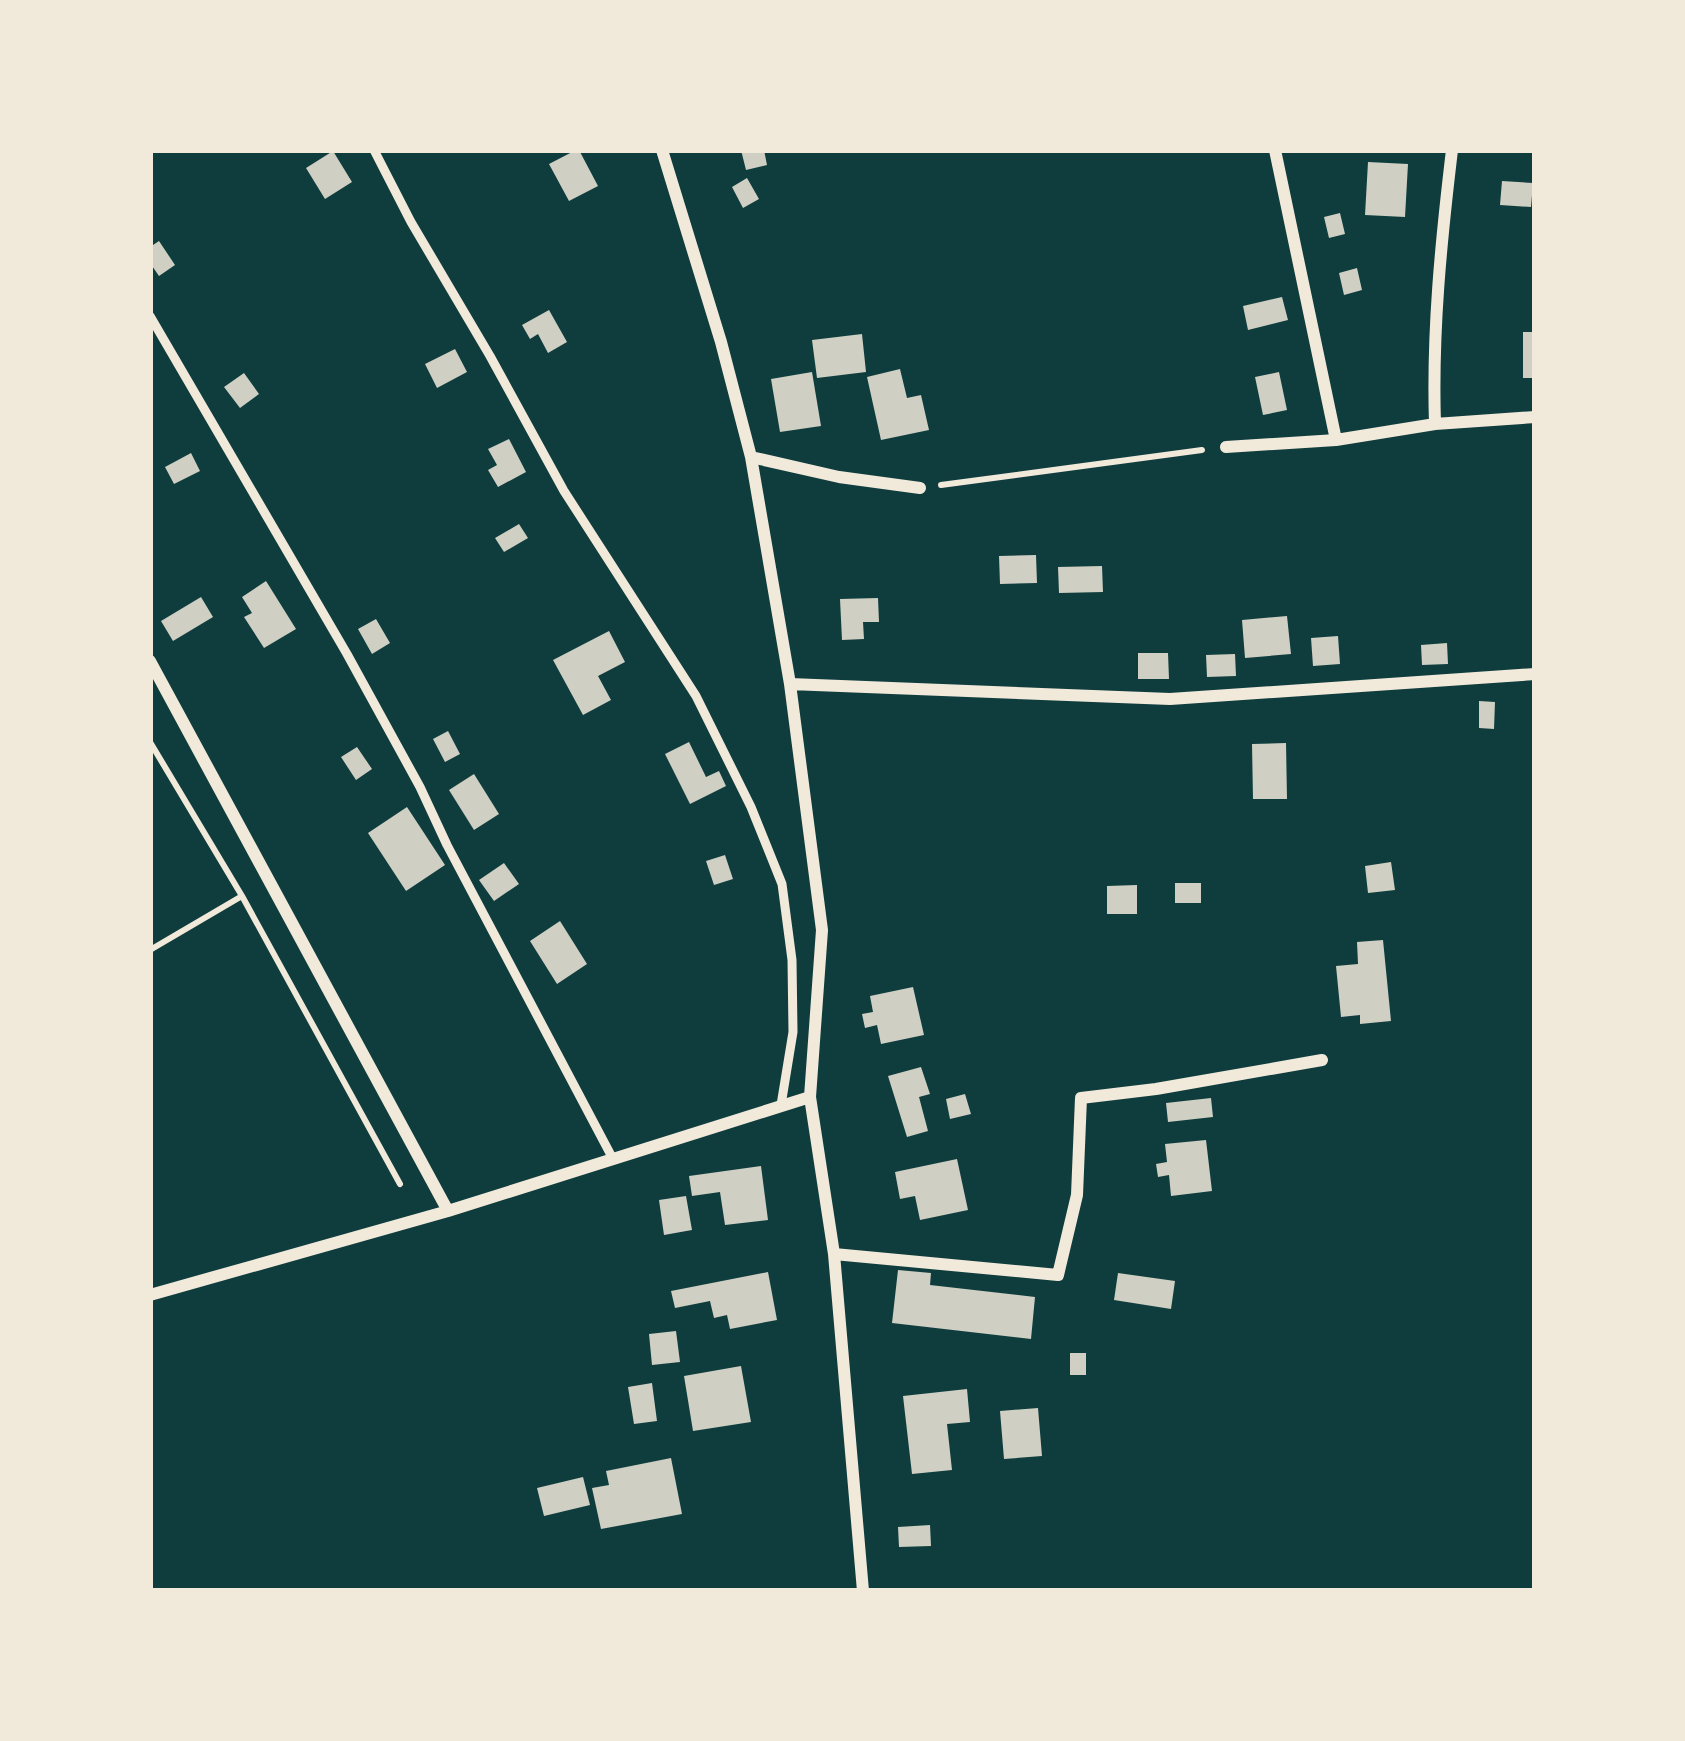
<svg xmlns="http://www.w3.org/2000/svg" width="1685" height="1741" font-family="'PT Sans Narrow',sans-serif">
	<rect width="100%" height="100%" fill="#0f3d3e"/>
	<!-- building -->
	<path fill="#cfcfc3" d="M576,150H579L598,186L569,201L549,164Z
		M741,150H764L767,165L746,170Z
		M333,151L352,182L325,199L306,168Z
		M1368,162L1408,164L1405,217L1365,215Z
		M747,178L759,199L743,208L732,187Z
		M1502,181L1533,183L1531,207L1500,205Z
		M1340,213L1345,234L1329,238L1324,217Z
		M159,241L175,265L159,276L150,263V247Z
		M1357,268L1362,290L1344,295L1339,273Z
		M1282,297L1288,320L1248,330L1243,306Z
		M549,310L567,342L548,353L538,334L530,339L522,325Z
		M1523,332H1535V378H1523Z
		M862,334L866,372L817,378L812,340Z
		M455,349L467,372L437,388L425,364Z
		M900,369L907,398L921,395L929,430L881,440L867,377Z
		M812,372L821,426L780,432L771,379Z
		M1279,372L1287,410L1263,415L1255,377Z
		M244,373L259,394L240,408L224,387Z
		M509,439L526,472L498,487L488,470L497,465L488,449Z
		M191,453L200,471L174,484L165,467Z
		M519,524L528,538L504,552L495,538Z
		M1036,555L1037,583L1000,584L999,556Z
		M1102,566L1103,592L1059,593L1058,567Z
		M266,581L296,629L264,648L244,617L252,613L242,597Z
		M201,597L213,617L173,641L161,621Z
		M878,598L879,622H863L864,639L842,640L840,599Z
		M1287,616L1291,654L1245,658L1242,620Z
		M376,619L390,643L372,654L358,629Z
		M609,631L625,662L598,676L611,700L583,715L553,660Z
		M1338,636L1340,664L1313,666L1311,638Z
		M1447,643L1448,664L1422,665L1421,645Z
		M1138,653H1168L1169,679H1138Z
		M1235,654L1236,676L1207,677L1206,655Z
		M1479,701L1495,702L1494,729L1479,728Z
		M448,731L460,754L445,762L433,739Z
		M689,742L706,777L719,771L726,786L690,804L665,754Z
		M1286,743L1287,799H1253L1252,744Z
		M357,747L372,769L356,780L341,757Z
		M474,774L499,814L474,830L449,790Z
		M407,807L445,865L406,891L368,833Z
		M725,855L733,879L714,885L706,861Z
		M1391,862L1395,890L1368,893L1365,866Z
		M504,863L519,884L494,901L479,880Z
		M1175,883H1201V903H1175Z
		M1137,885V914H1107V886Z
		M560,921L587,964L557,984L530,941Z
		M1383,940L1391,1021L1360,1024V1015L1341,1017L1336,966L1358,964L1357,942Z
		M913,987L924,1035L881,1044L877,1025L865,1028L862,1014L873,1012L870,996Z
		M921,1067L930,1094L919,1097L928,1131L907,1137L888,1076Z
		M965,1094L971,1114L950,1119L946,1099Z
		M1211,1098L1213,1117L1168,1122L1166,1103Z
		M1206,1140L1212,1191L1171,1196L1169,1175L1158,1177L1156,1164L1167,1162L1165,1144Z
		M957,1159L968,1210L920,1220L915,1196L900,1199L895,1172Z
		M761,1166L768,1220L725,1225L720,1192L692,1196L689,1176Z
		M686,1196L692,1230L664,1235L659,1200Z
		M898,1270L931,1273L930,1285L1035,1297L1031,1339L892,1323Z
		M768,1272L777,1320L730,1329L727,1315L714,1318L710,1301L675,1308L671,1291Z
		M1118,1273L1175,1281L1171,1309L1114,1300Z
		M676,1331L680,1362L652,1365L649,1334Z
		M1070,1353H1086V1375H1070Z
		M741,1366L751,1422L693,1431L684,1376Z
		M652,1383L657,1421L634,1424L628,1387Z
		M967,1389L970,1422L947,1424L952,1470L912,1474L903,1396Z
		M1038,1408L1042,1456L1004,1459L1000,1411Z
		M671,1458L682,1514L601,1529L592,1488L609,1485L606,1471Z
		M583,1477L590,1505L544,1516L537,1488Z
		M930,1525L931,1546L899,1547L898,1527Z"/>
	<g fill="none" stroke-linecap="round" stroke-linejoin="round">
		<!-- path -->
		<path stroke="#f1e9da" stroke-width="6" d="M941,485L1202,450
			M150,742L242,896L400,1184
			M150,950L242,896"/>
		<!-- service -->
		<path stroke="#f1e9da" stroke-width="9" d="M374,150L411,222L490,356L564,491L696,696L751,807L782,884L792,960L793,1032L781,1105
			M150,316L347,654L420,787L447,845L613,1159"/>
		<!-- minor -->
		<path stroke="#f1e9da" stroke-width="12" d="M662,150L721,342L751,457L790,684L822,930L810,1097L834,1254L863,1591
			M1275,150L1336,440
			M1435,424C1432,332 1441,242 1452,150
			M1226,447L1336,440L1435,424L1535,417
			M751,457L839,477L920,488
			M150,661L448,1211
			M790,684L1170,699L1535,674
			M834,1254L1058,1275L1077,1195L1081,1098L1156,1089L1322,1060
			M150,1295L448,1211L810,1097"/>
	</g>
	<!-- border -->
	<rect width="1685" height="1741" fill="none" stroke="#f1e9da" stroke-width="306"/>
</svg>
